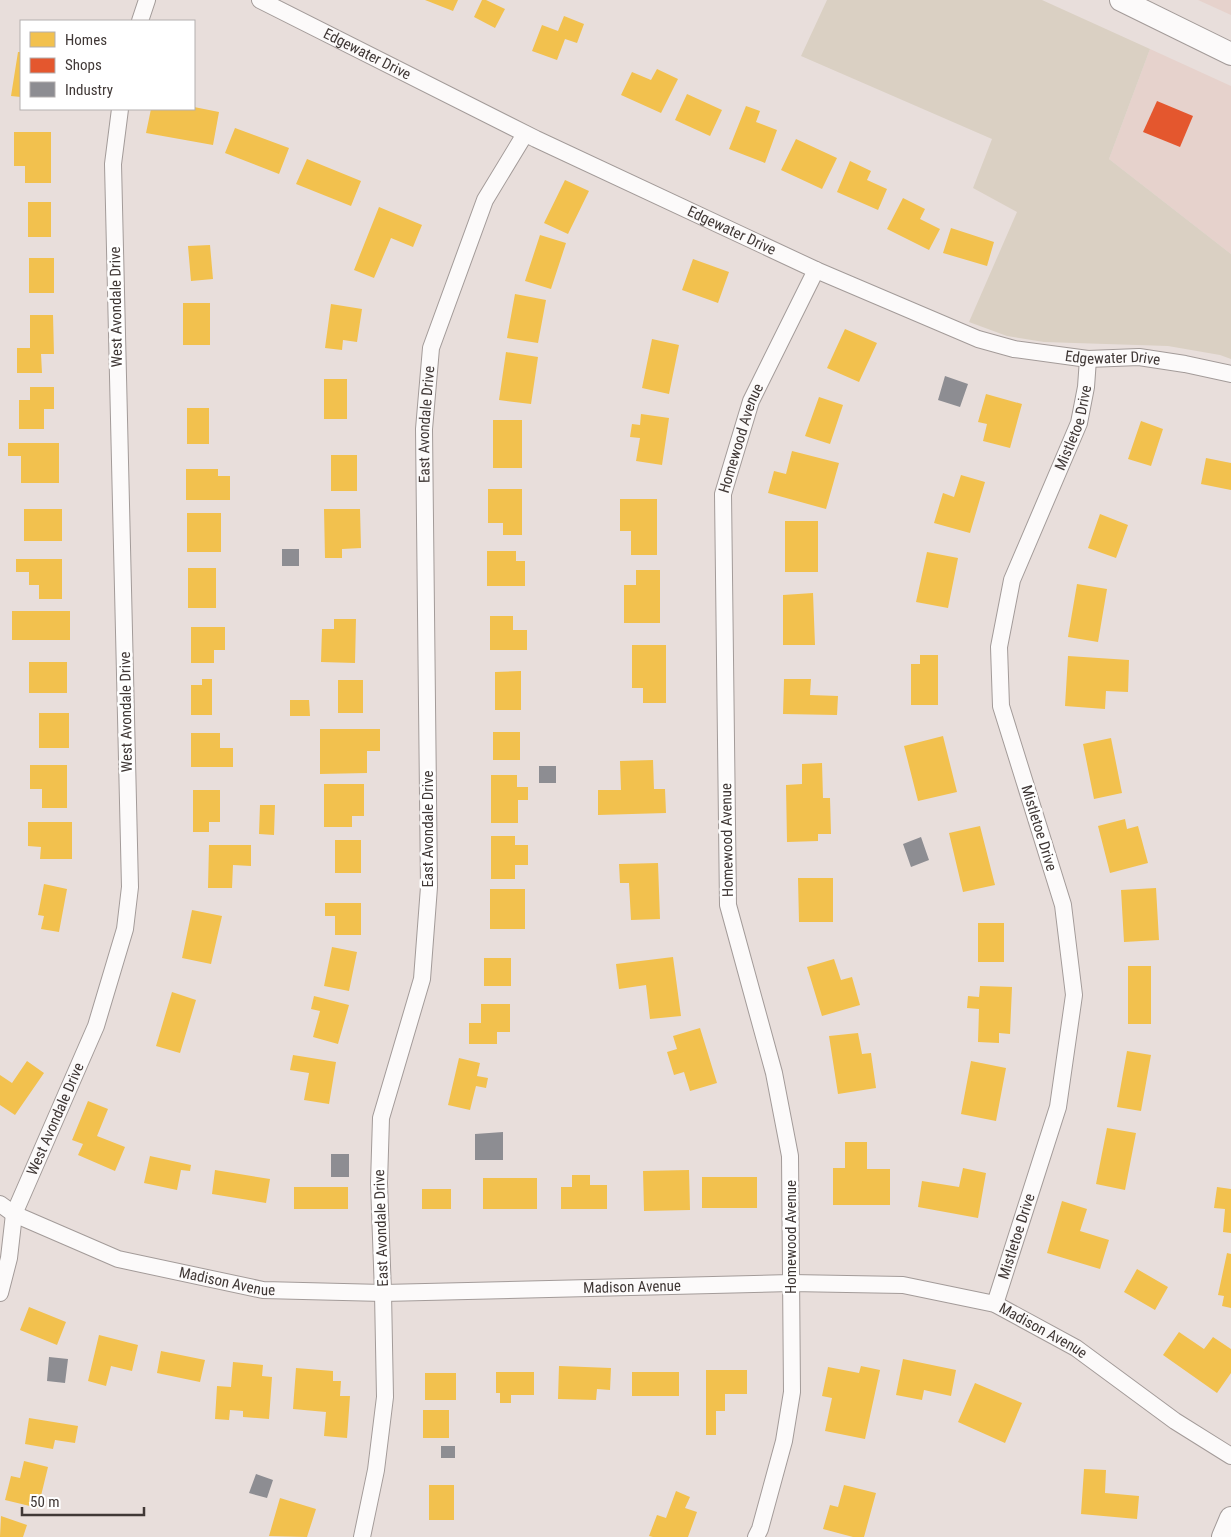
<svg xmlns="http://www.w3.org/2000/svg" width="1231" height="1537" font-family="'Roboto Condensed',sans-serif">
	<rect width="100%" height="100%" fill="#e8dedb"/>
	<!-- built -->
	<path fill="#e6d2cc" d="M1198,0H1231V15Z
		M1150,49L1231,86V254L1109,159Z"/>
	<!-- green -->
	<path fill="#dad0c3" d="M827,0H1042L1150,49L1109,159L1231,254V359L1220,355L1168,346L1044,342L1007,336L969,322L1017,212L973,188L992,139L801,56Z"/>
	<!-- homes -->
	<path fill="#f2c14e" d="M425,0H458L453,11Z
		M482,0H486L505,9L495,28L474,17Z
		M564,16L584,24L577,43L565,39L557,60L532,51L542,25L558,31Z
		M18,52H21V97L11,96Z
		M657,69L678,79L661,113L621,95L632,72L651,80Z
		M687,94L722,110L710,136L675,120Z
		M746,106L760,111L756,122L777,130L765,163L729,149Z
		M194,107L219,112L213,145L146,133L151,109H194Z
		M235,128L289,148L279,174L225,153Z
		M14,132H51V183H25V166H14Z
		M796,139L837,158L822,189L781,170Z
		M307,159L361,181L351,206L296,184Z
		M850,161L871,171L867,180L887,189L878,210L837,192Z
		M565,180L589,191L568,234L544,223Z
		M903,198L925,209L920,219L940,229L929,250L887,229Z
		M28,202H51V237H28Z
		M379,207L422,225L413,247L391,238L374,278L354,270Z
		M951,228L994,242L987,266L943,253Z
		M540,235L566,243L551,289L525,281Z
		M210,245L213,279L191,281L188,246Z
		M29,258H54V293H29Z
		M693,259L729,272L718,303L682,290Z
		M515,294L546,300L538,343L507,338Z
		M183,303H210V345H183Z
		M331,304L362,309L357,342L343,340L342,350L325,348Z
		M30,315H53L54,354H41L42,373H17V348H30Z
		M845,329L877,343L859,382L827,368Z
		M652,339L679,345L669,394L642,388Z
		M506,352L538,357L531,404L499,400Z
		M324,379H347V419H324Z
		M30,387H54V409H44V429H19V400H30Z
		M986,394L1022,404L1010,448L983,441L987,424L978,422Z
		M819,397L843,405L830,444L805,436Z
		M187,408H209V444H187Z
		M641,414L669,418L662,465L636,461L640,438L630,437L632,424L640,425Z
		M493,420H522V468H493Z
		M1141,421L1163,429L1151,466L1128,459Z
		M8,443H59V483H21V456H8Z
		M792,451L839,463L826,509L768,493L774,471L786,474Z
		M331,455H357V491H331Z
		M1206,458L1231,463V490L1201,484Z
		M186,469H218V476H230V500H186Z
		M961,475L985,482L970,533L934,523L943,493L954,497Z
		M488,489H522V535H503V523H488Z
		M620,499H657V555H631V531H620Z
		M24,509H62V541H24Z
		M324,509H360L361,548L342,549V558H325Z
		M187,513H221V552H187Z
		M1100,514L1128,525L1116,558L1088,548Z
		M785,521H818V572H785Z
		M487,551H516V561H525V586H487Z
		M927,552L958,558L948,608L916,602Z
		M16,559H62V599H39V585H29V572H16Z
		M188,568H216V608H188Z
		M636,570H660V623H624V585H636Z
		M1077,584L1107,589L1098,642L1068,637Z
		M813,593L815,645H783V595Z
		M12,611H70V640H12Z
		M490,616H513V630H527V650H490Z
		M334,619H356L355,663L321,662L322,629H334Z
		M191,627H225V650H214V663H191Z
		M632,645H666V703H643V688H632Z
		M920,655H938V705H911V664H920Z
		M1068,656L1129,660L1128,692L1106,691L1105,709L1065,706Z
		M29,662H67V693H29Z
		M521,671V710H495V672Z
		M202,679H212V715H191V685H202Z
		M784,679H811L810,695L838,696L837,715L783,714Z
		M338,680H363V713H338Z
		M290,700H309L310,716H290Z
		M39,713H69V748H39Z
		M320,729H380V751H367V773L320,774Z
		M493,732H520V760H493Z
		M191,733H220V748H233V767H191Z
		M943,736L957,792L918,801L904,746Z
		M1111,738L1122,793L1094,799L1083,744Z
		M653,760L654,789H665L666,813L598,815V790H621L620,761Z
		M822,763L823,798H830L831,834H818V841L787,842L786,785L802,784V764Z
		M30,765H67V808H42V789H30Z
		M491,775H517V787H528V800H518V823H491Z
		M324,784H364V816H352V827H324Z
		M193,790H220V822H209V832H193Z
		M260,805H275L274,835L259,834Z
		M1125,819L1127,829L1138,826L1148,863L1110,873L1098,826Z
		M28,822H72V859H40L41,847L28,846Z
		M980,826L995,885L963,892L949,833Z
		M491,836H515V845H528V865H515V879H491Z
		M335,840H361V873H335Z
		M209,845H251V866L233,865L232,888H208Z
		M658,863L660,919L631,920L629,883H620L619,864Z
		M798,878H833V922H799Z
		M44,884L67,889L59,932L41,929L44,916L38,915Z
		M1156,888L1159,940L1124,942L1121,890Z
		M490,889H525V929H490Z
		M325,903H361V935H335V916H325Z
		M192,910L222,916L211,964L182,958Z
		M978,923H1004V962H978Z
		M332,947L357,952L349,991L324,986Z
		M673,957L681,1016L650,1019L646,985L619,989L616,964Z
		M484,958H511V986H484Z
		M834,959L841,980L852,977L860,1005L822,1016L807,967Z
		M1128,966H1151V1024H1128Z
		M980,986L1012,987L1010,1034L999,1033V1043L978,1042L979,1009L967,1008L968,996L979,997Z
		M172,992L196,1000L180,1053L156,1046Z
		M314,996L349,1005L338,1044L313,1037L320,1011L311,1009Z
		M481,1004H510V1032H497V1044H469V1023H481Z
		M700,1028L717,1083L690,1091L684,1072L674,1075L667,1052L677,1049L673,1036Z
		M858,1033L862,1054L871,1053L876,1088L838,1094L829,1036Z
		M1127,1051L1151,1055L1141,1111L1117,1107Z
		M293,1055L336,1062L329,1104L304,1100L309,1073L290,1070Z
		M459,1058L480,1063L477,1076L488,1078L486,1088L476,1086L470,1110L448,1105Z
		M27,1061L44,1073L15,1115L0,1105V1075L12,1083Z
		M971,1061L1006,1068L996,1121L961,1114Z
		M88,1101L108,1109L97,1136L125,1147L115,1171L78,1155L83,1144L72,1140Z
		M1107,1128L1136,1133L1125,1190L1096,1184Z
		M845,1142H867V1169H890V1205H833V1168H845Z
		M150,1156L191,1165L190,1171L181,1170L177,1190L144,1183Z
		M963,1168L986,1173L978,1218L918,1207L922,1181L959,1187Z
		M215,1170L270,1179L266,1203L212,1194Z
		M689,1170L690,1210L644,1211L643,1171Z
		M572,1175H590V1185H607V1209H561V1187H572Z
		M702,1177H757V1208H702Z
		M483,1178H537V1209H483Z
		M294,1187H348V1209H294Z
		M1217,1187L1231,1189V1233L1223,1232L1225,1209L1214,1208Z
		M422,1189H451V1209H422Z
		M1062,1201L1087,1209L1080,1231L1109,1240L1100,1269L1047,1253Z
		M1227,1253L1231,1254V1308L1222,1306L1224,1296L1218,1295Z
		M1137,1269L1168,1287L1155,1310L1124,1292Z
		M29,1307L66,1322L57,1345L20,1330Z
		M1179,1332L1204,1349L1213,1337L1231,1349V1373L1217,1393L1163,1355Z
		M99,1335L138,1345L132,1371L111,1366L106,1386L88,1381Z
		M161,1351L205,1360L200,1382L157,1373Z
		M903,1359L956,1370L951,1396L924,1390L922,1400L896,1395Z
		M233,1362L263,1365L262,1376L272,1377L269,1419L243,1417V1411L230,1410L229,1420L215,1419L217,1386L231,1387Z
		M559,1366L611,1368L610,1390L597,1389L596,1400L558,1399Z
		M861,1366L880,1370L865,1439L825,1431L832,1398L822,1396L828,1367L859,1373Z
		M296,1368L333,1371V1381H341L340,1396H350L347,1438L324,1436L326,1412L293,1409Z
		M706,1370H747V1394H725V1411H716V1435H706Z
		M496,1372H534V1395H511V1403H500V1393H496Z
		M632,1372H679V1396H632Z
		M425,1373H456V1400H425Z
		M975,1383L1022,1403L1005,1443L958,1422Z
		M423,1410H449V1438H423Z
		M29,1418L78,1426L75,1443L55,1440L53,1449L25,1444Z
		M24,1461L48,1467L38,1508L5,1500L11,1476L20,1478Z
		M1084,1469L1106,1470L1105,1493L1139,1496L1137,1519L1081,1514Z
		M429,1485H454V1520H429Z
		M844,1485L876,1493L864,1537H853L823,1529L830,1505L838,1507Z
		M676,1491L690,1497L685,1508L697,1512L688,1537H653L649,1536L657,1515L666,1518Z
		M280,1498L316,1509L307,1537L269,1536Z
		M1,1516L27,1525L23,1537H0Z"/>
	<!-- shops -->
	<path fill="#e4572e" d="M1157,101L1193,116L1180,147L1143,132Z"/>
	<!-- industry -->
	<path fill="#8d8d92" d="M945,376L968,384L960,407L938,400Z
		M282,549H299V566H282Z
		M539,766H556V783H539Z
		M921,837L929,860L911,867L903,844Z
		M503,1132V1160H475V1134Z
		M331,1154H349V1177H331Z
		M49,1357L68,1359L65,1383L47,1381Z
		M441,1446H455V1458H441Z
		M256,1474L273,1480L267,1498L249,1493Z"/>
	<g fill="none" stroke-linecap="round" stroke-linejoin="round">
		<!-- street casing -->
		<g stroke="#a39b99" stroke-width="18">
			<g id="street">
				<path id="s1" d="M260,0L536,139L816,270L978,339L1014,349L1088,359L1139,357L1185,364L1231,374"/>
				<path d="M140,21L147,0"/>
				<path id="s2" d="M0,1204L14,1214L118,1259L263,1290L383,1293L791,1283L903,1285L995,1304L1076,1348L1175,1421L1231,1456"/>
				<path id="s3" d="M0,1293L9,1258L14,1214L96,1026L125,929L130,887L113,164L120,109"/>
				<path id="s4" d="M995,1304L1058,1107L1074,995L1063,905L1001,706L999,647L1012,580L1079,423L1086,387L1088,359"/>
				<path id="s5" d="M362,1537L376,1470L385,1397L383,1293L379,1183L381,1118L422,979L429,887L424,429L431,348L485,200L525,134"/>
				<path id="s6" d="M756,1537L760,1529L784,1441L792,1392L790,1156L774,1073L728,905L723,494L751,401L816,270"/>
			</g>
		</g>
		<!-- secondary casing -->
		<g stroke="#a39b99" stroke-width="24">
			<path id="secondary" d="M1121,0L1231,54
				M1223,1537L1231,1518"/>
		</g>
		<!-- street -->
		<use href="#street" stroke="#fcfafa" stroke-width="16"/>
		<!-- secondary -->
		<use href="#secondary" stroke="#fcfafa" stroke-width="22"/>
	</g>
	<g text-anchor="middle" dominant-baseline="central" stroke-width="5" stroke-linejoin="round" paint-order="stroke">
		<!-- street labels -->
		<g font-size="15" fill="#403836" stroke="#fff">
			<text stroke="none"><textPath href="#s1" startOffset="120">Edgewater Drive</textPath></text>
			<text stroke="none"><textPath href="#s1" startOffset="525">Edgewater Drive</textPath></text>
			<text transform="translate(116 307) rotate(-91)">West Avondale Drive</text>
			<text stroke="none"><textPath href="#s1" startOffset="931">Edgewater Drive</textPath></text>
			<text stroke="none"><textPath href="#s5" startOffset="1121">East Avondale Drive</textPath></text>
			<text stroke="none"><textPath href="#s4" startOffset="911">Mistletoe Drive</textPath></text>
			<text stroke="none"><textPath href="#s6" startOffset="1114">Homewood Avenue</textPath></text>
			<text transform="translate(126 712) rotate(-91)">West Avondale Drive</text>
			<text transform="translate(1039 828) rotate(73)">Mistletoe Drive</text>
			<text transform="translate(428 829) rotate(-90)">East Avondale Drive</text>
			<text transform="translate(727 840) rotate(-91)">Homewood Avenue</text>
			<text stroke="none"><textPath href="#s3" startOffset="184">West Avondale Drive</textPath></text>
			<text transform="translate(381 1228) rotate(-92)">East Avondale Drive</text>
			<text stroke="none"><textPath href="#s4" startOffset="71">Mistletoe Drive</textPath></text>
			<text transform="translate(791 1237) rotate(-90)">Homewood Avenue</text>
			<text stroke="none"><textPath href="#s2" startOffset="242">Madison Avenue</textPath></text>
			<text stroke="none"><textPath href="#s2" startOffset="648">Madison Avenue</textPath></text>
			<text stroke="none"><textPath href="#s2" startOffset="1068">Madison Avenue</textPath></text>
		</g>
	</g>
	<!-- legend -->
	<rect x="20" y="20" width="175" height="90" fill="#ffffff" stroke="#b3afaf"/>
	<rect x="30" y="32" width="25" height="15" fill="#f2c14e" stroke="#b3afaf"/>
	<text x="65" y="45" font-size="15" fill="#403836">Homes</text>
	<rect x="30" y="58" width="25" height="15" fill="#e4572e" stroke="#b3afaf"/>
	<text x="65" y="70" font-size="15" fill="#403836">Shops</text>
	<rect x="30" y="82" width="25" height="15" fill="#8d8d92" stroke="#b3afaf"/>
	<text x="65" y="95" font-size="15" fill="#403836">Industry</text>
	<!-- scale -->
	<path d="M22 1507v8h122v-8" fill="none" stroke="#403836" stroke-width="2.5"/>
	<text x="30" y="1507" font-size="15" fill="#403836" stroke="#ffffff" stroke-width="4" paint-order="stroke">50 m</text>
</svg>
